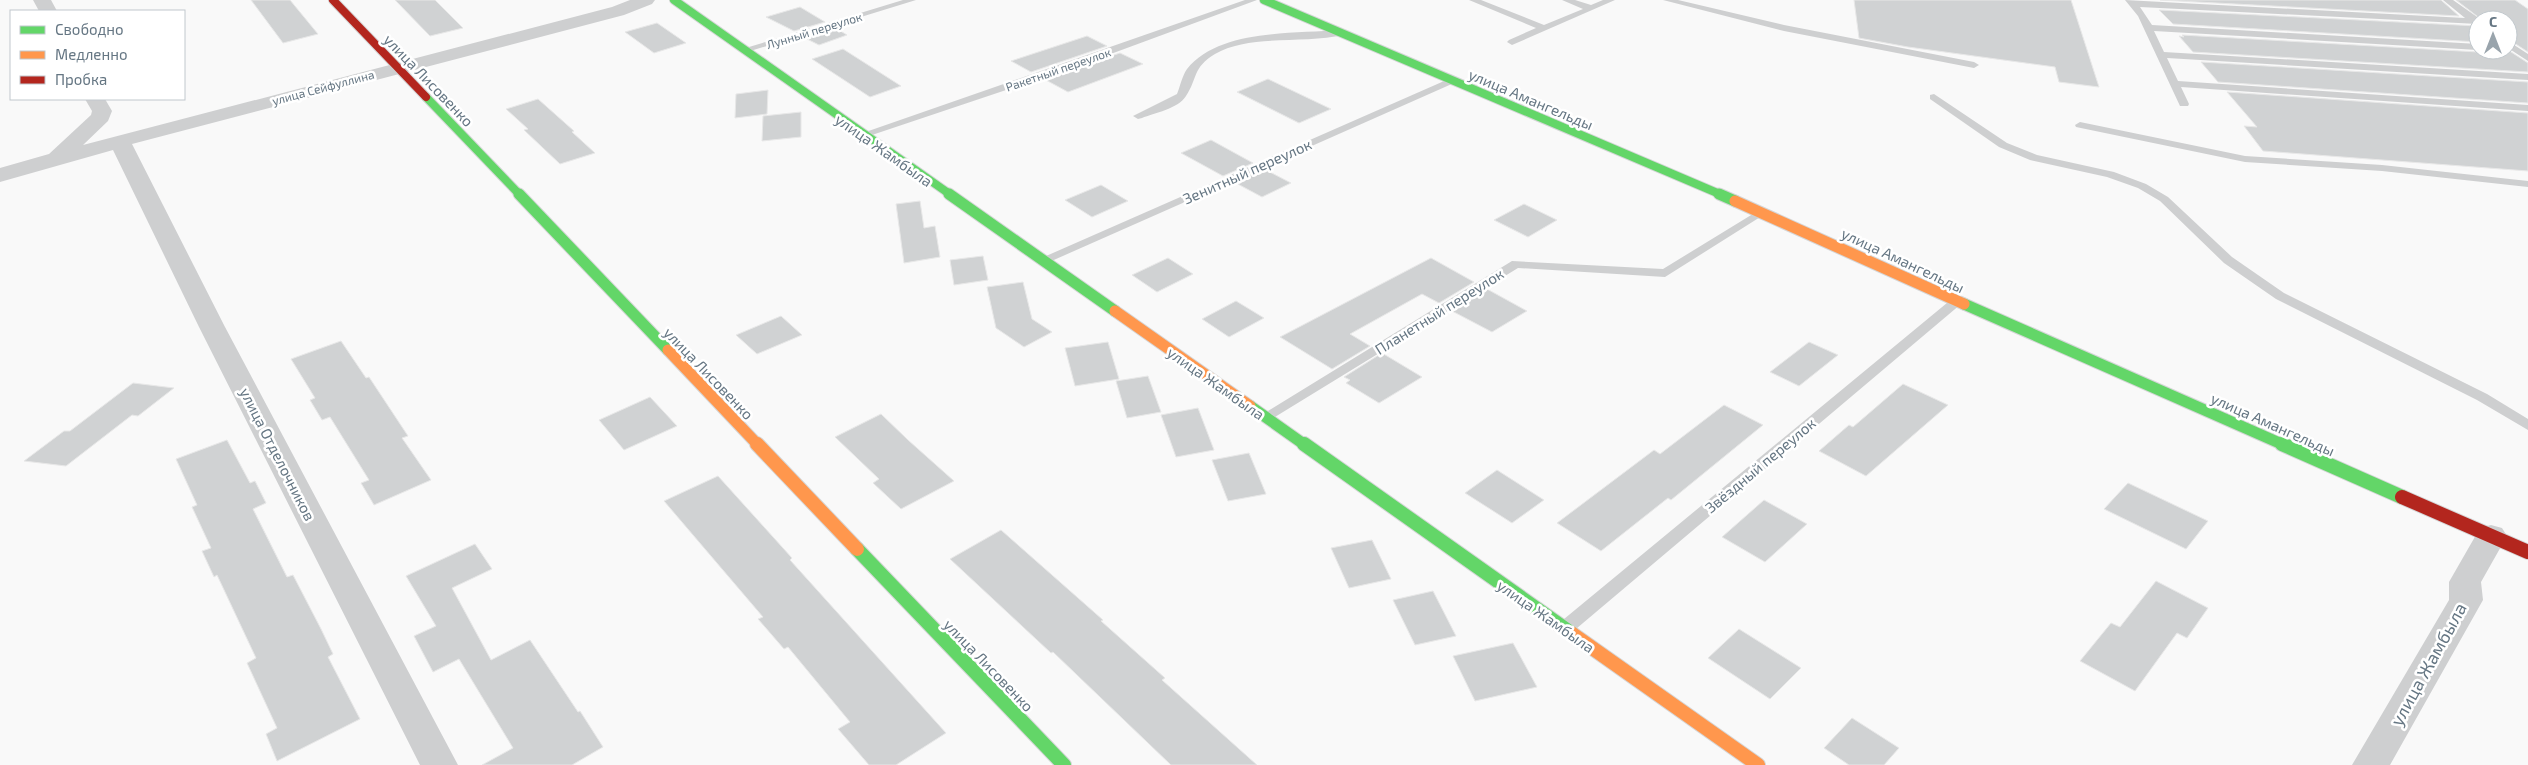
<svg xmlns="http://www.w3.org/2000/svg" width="2528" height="765" font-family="'Exo 2',sans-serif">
	<rect width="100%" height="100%" fill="#f9f9f9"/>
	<!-- building -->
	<path fill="#d0d2d3" stroke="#e8e8e8" d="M251,0H290L318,34L283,43Z
		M395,0H435L463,28L430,36Z
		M1854,0H2071L2099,87L2059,82L2055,67L1908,47L1859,38Z
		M2160,0H2441L2459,16Z
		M2456,0H2515L2528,9V52L2508,39V20H2482Z
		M800,7L825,22L794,31L766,17Z
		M2159,10L2478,26V42L2173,24Z
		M657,23L686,43L654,53L625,32Z
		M834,27L847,35L819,45L803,37Z
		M2182,35L2478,52L2508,50L2528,63V72L2193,52L2179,36L2184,37Z
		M1087,36L1107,46L1031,72L1011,61Z
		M843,49L901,86L870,97L812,59Z
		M1120,53L1143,64L1068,92L1044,79Z
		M2201,62L2528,82V103L2218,82Z
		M1268,79L1331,109L1299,123L1237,92Z
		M768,90L767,114L735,118L736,94Z
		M2227,92L2528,113V171L2263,151L2244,126L2257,127Z
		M538,99L574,131L572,132L595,153L560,164L524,130L528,129L506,109Z
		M801,112V137L762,141L763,116Z
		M1211,140L1253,163L1223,176L1181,153Z
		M1264,169L1291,183L1262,197L1234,182Z
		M1101,185L1128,201L1092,217L1065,200Z
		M920,201L924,228L935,226L940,257L904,263L896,204Z
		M1524,204L1557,220L1528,237L1494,220Z
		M983,256L988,280L954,285L950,260Z
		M1168,258L1193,274L1157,292L1132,275Z
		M1431,258L1474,282L1439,303L1422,294L1350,334L1370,346L1332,369L1280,337Z
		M1023,282L1032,319L1052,332L1024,347L996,328L987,287Z
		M1487,289L1527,311L1492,332L1452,311Z
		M1236,301L1264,318L1229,337L1202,319Z
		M781,316L802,335L757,354L736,335Z
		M341,341L366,378L369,377L408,436L402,438L431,480L374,505L361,483L369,480L330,417L322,420L310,400L315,398L291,359Z
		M1108,342L1119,379L1075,386L1065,348Z
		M1809,342L1838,355L1799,386L1770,372Z
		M1382,353L1422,377L1379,403L1346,383L1350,380L1344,377Z
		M1148,376L1161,412L1127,418L1116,381Z
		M133,383L174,388L138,416L132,415L66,466L24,461L64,431H70Z
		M1903,384L1948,405L1866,476L1819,451L1849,425L1853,427Z
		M650,397L677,426L624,450L599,420Z
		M1724,405L1763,425L1671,500L1668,498L1601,551L1557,523L1654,450L1660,454Z
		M1198,408L1214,450L1176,457L1161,415Z
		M881,414L908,440L954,481L901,509L873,483L879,479L835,437Z
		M227,440L250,483L255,481L266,503L253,509L287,577L293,575L321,629L333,654L328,657L360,719L277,761L266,734L277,728L247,663L256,658L217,575L214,577L202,551L211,548L192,507L197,505L176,459Z
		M1249,453L1266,494L1228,501L1212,460Z
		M1497,470L1544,500L1512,523L1465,493Z
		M718,476L792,558L790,560L946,733L896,765H869L838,729L850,722L788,647L784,649L758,619L763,617L664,501Z
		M2128,483L2208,521L2186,549L2104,509Z
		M1764,500L1807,524L1765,562L1722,537Z
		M1001,530L1103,620L1101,621L1165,678L1162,680L1257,765H1171L1053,652L1051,653L950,559Z
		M1372,540L1391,579L1349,588L1331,548Z
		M475,544L492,569L452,588L491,660L530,640L578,712L580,711L603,747L572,765H482L513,748L459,659L433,672L414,636L436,626L406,576Z
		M2156,581L2208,608L2187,638L2177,633L2135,691L2080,661L2111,623L2120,627Z
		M1433,591L1456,636L1415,645L1393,600Z
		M1739,629L1801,668L1770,699L1708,658Z
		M1513,643L1537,687L1475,701L1453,656Z
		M1852,718L1899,748L1884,765H1849L1824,748Z"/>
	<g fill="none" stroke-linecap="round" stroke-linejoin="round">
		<!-- fast-far2 casing -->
		<g stroke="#d5d6d7" stroke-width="10">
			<path id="fast-far2" d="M674,0L951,195
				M1264,0L1722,195
				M426,97L520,195"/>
		</g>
		<!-- fast-far1 casing -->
		<g stroke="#d5d6d7" stroke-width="13">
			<path id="fast-far1" d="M519,194L668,350
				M949,194L1115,311
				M1719,194L1735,201
				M1964,304L2284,445
				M1250,406L1305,445"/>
		</g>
		<!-- fast casing -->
		<g stroke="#d5d6d7" stroke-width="16">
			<path id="fast" d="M1304,444L1571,633
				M2282,444L2402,497
				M857,549L1064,765"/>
		</g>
		<!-- slow-far1 casing -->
		<g stroke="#d5d6d7" stroke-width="13">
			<path id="slow-far1" d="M1735,201L1964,304
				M1115,311L1250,406
				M668,350L758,445"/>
		</g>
		<!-- slow casing -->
		<g stroke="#d5d6d7" stroke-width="16">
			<path id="slow" d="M757,444L857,549
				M1571,633L1758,765"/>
		</g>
		<!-- jam-far1 casing -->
		<g stroke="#d5d6d7" stroke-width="10">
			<path id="jam-far1" d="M333,0L426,97"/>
		</g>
		<!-- jam casing -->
		<g stroke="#d5d6d7" stroke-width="16">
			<path id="jam" d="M2402,497L2528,552"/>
		</g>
		<!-- lane -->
		<path fill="#cecfd0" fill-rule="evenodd" d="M903,0H916L747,52L739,50Z
			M1245,0H1257L1089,62L866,137L862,138L857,135Z
			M1469,0H1481L1544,25L1583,9L1562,0H1575L1591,5L1603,0H1615L1512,45L1507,42L1509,40L1536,28Z
			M1663,0H1678L1784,25L1974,62L1979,65L1974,68L1784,31Z
			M2125,0L2465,18L2443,0H2453L2480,19L2478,24L2140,7L2152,25L2478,44V50L2154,31L2164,52L2528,74V80L2167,58L2178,81L2528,105V111L2181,87L2189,104L2188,106H2180L2138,16Z
			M1340,30L1343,31V35C1306,44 1248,34 1215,54C1192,68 1198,78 1186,96C1178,109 1154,113 1142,118L1138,119L1133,116L1177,94C1180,87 1182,76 1187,69C1219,29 1292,34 1340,30Z
			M2508,41L2528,54V61L2508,48Z
			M1451,78L1454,79V83L1047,263L1043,264L1037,260Z
			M1934,94L2007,143L2037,155L2114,172L2146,184L2168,197L2232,257L2284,293L2487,394L2528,419V430L2477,400L2276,299L2224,263L2160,201L2138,188L2107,177L2030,160L1999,147L1930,99V95Z
			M2080,122L2245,156L2382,165L2528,181V187L2382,171L2245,162L2076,127L2075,125Z
			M1761,209L1765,210V214L1665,277L1518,268L1270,420L1265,422L1258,417L1512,261L1663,269Z
			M1957,297L1961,298L1963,301L1961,304L1570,634L1564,635L1558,634L1556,629L1558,624L1953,298Z"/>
		<!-- street -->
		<path fill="#cecfd0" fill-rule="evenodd" d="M33,0H51L57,11H39Z
			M630,0H655L652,4L624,15L132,144L225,327L458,765H420L199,327L113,150L0,182V168L49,154L91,115L92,111L85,99H105L112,111L108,121L83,145L612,7Z
			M2491,525L2502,528L2507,536L2481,582L2483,600L2390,765H2352L2449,600V582L2480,528Z"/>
		<!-- fast-far2 -->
		<use href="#fast-far2" stroke="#63d668" stroke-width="8"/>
		<!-- fast-far1 -->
		<use href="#fast-far1" stroke="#63d668" stroke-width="11"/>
		<!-- fast -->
		<use href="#fast" stroke="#63d668" stroke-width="14"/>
		<!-- slow-far1 -->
		<use href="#slow-far1" stroke="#ff974d" stroke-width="11"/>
		<!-- slow -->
		<use href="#slow" stroke="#ff974d" stroke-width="14"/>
		<!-- jam-far1 -->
		<use href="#jam-far1" stroke="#b3261e" stroke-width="8"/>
		<!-- jam -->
		<use href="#jam" stroke="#b3261e" stroke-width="14"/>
	</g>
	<g text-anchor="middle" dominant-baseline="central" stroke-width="5" stroke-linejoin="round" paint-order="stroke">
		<!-- far-street labels -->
		<g font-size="12" fill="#657683" stroke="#fff">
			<text transform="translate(814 30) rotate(-17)">Лунный переулок</text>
			<text transform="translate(1058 69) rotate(-19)">Ракетный переулок</text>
			<text transform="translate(323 87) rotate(-15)">улица Сейфуллина</text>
		</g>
		<!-- street labels -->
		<g font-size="15" fill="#657683" stroke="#fff">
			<text transform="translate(429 80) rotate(46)">улица Лисовенко</text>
			<text transform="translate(1531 99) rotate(23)">улица Амангельды</text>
			<text transform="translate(884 150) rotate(35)">улица Жамбыла</text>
			<text transform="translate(1247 171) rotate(-24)">Зенитный переулок</text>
			<text transform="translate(1903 260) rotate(25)">улица Амангельды</text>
			<text transform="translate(1439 311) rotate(-32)">Планетный переулок</text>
			<text transform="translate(709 373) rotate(46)">улица Лисовенко</text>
			<text transform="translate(1216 383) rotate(35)">улица Жамбыла</text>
			<text transform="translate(2273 424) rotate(24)">улица Амангельды</text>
			<text transform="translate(278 454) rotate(63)">улица Отделочников</text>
			<text transform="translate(1760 465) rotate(-40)">Звёздный переулок</text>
			<text transform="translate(1546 616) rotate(35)">улица Жамбыла</text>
			<text transform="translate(989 665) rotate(46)">улица Лисовенко</text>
		</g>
		<!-- near-street labels -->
		<g font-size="18" fill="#657683" stroke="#fff">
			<text transform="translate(2428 664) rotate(-61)">улица Жамбыла</text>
		</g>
	</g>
	<!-- legend -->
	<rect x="10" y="10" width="175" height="90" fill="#ffffff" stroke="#c1c8cd"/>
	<rect x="20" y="26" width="25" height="8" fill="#63d668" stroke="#c1c8cd"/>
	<text x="55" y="35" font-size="15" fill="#657683">Свободно</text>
	<rect x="20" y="51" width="25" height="8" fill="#ff974d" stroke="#c1c8cd"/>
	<text x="55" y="60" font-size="15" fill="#657683">Медленно</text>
	<rect x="20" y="76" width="25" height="8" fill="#b3261e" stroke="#c1c8cd"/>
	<text x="55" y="85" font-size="15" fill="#657683">Пробка</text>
	<!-- north arrow -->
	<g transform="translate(2493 35)"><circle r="24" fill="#ffffff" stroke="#c1c8cd"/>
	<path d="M0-4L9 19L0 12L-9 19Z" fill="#99a4ac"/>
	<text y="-8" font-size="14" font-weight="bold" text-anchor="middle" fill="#657683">С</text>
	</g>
</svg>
